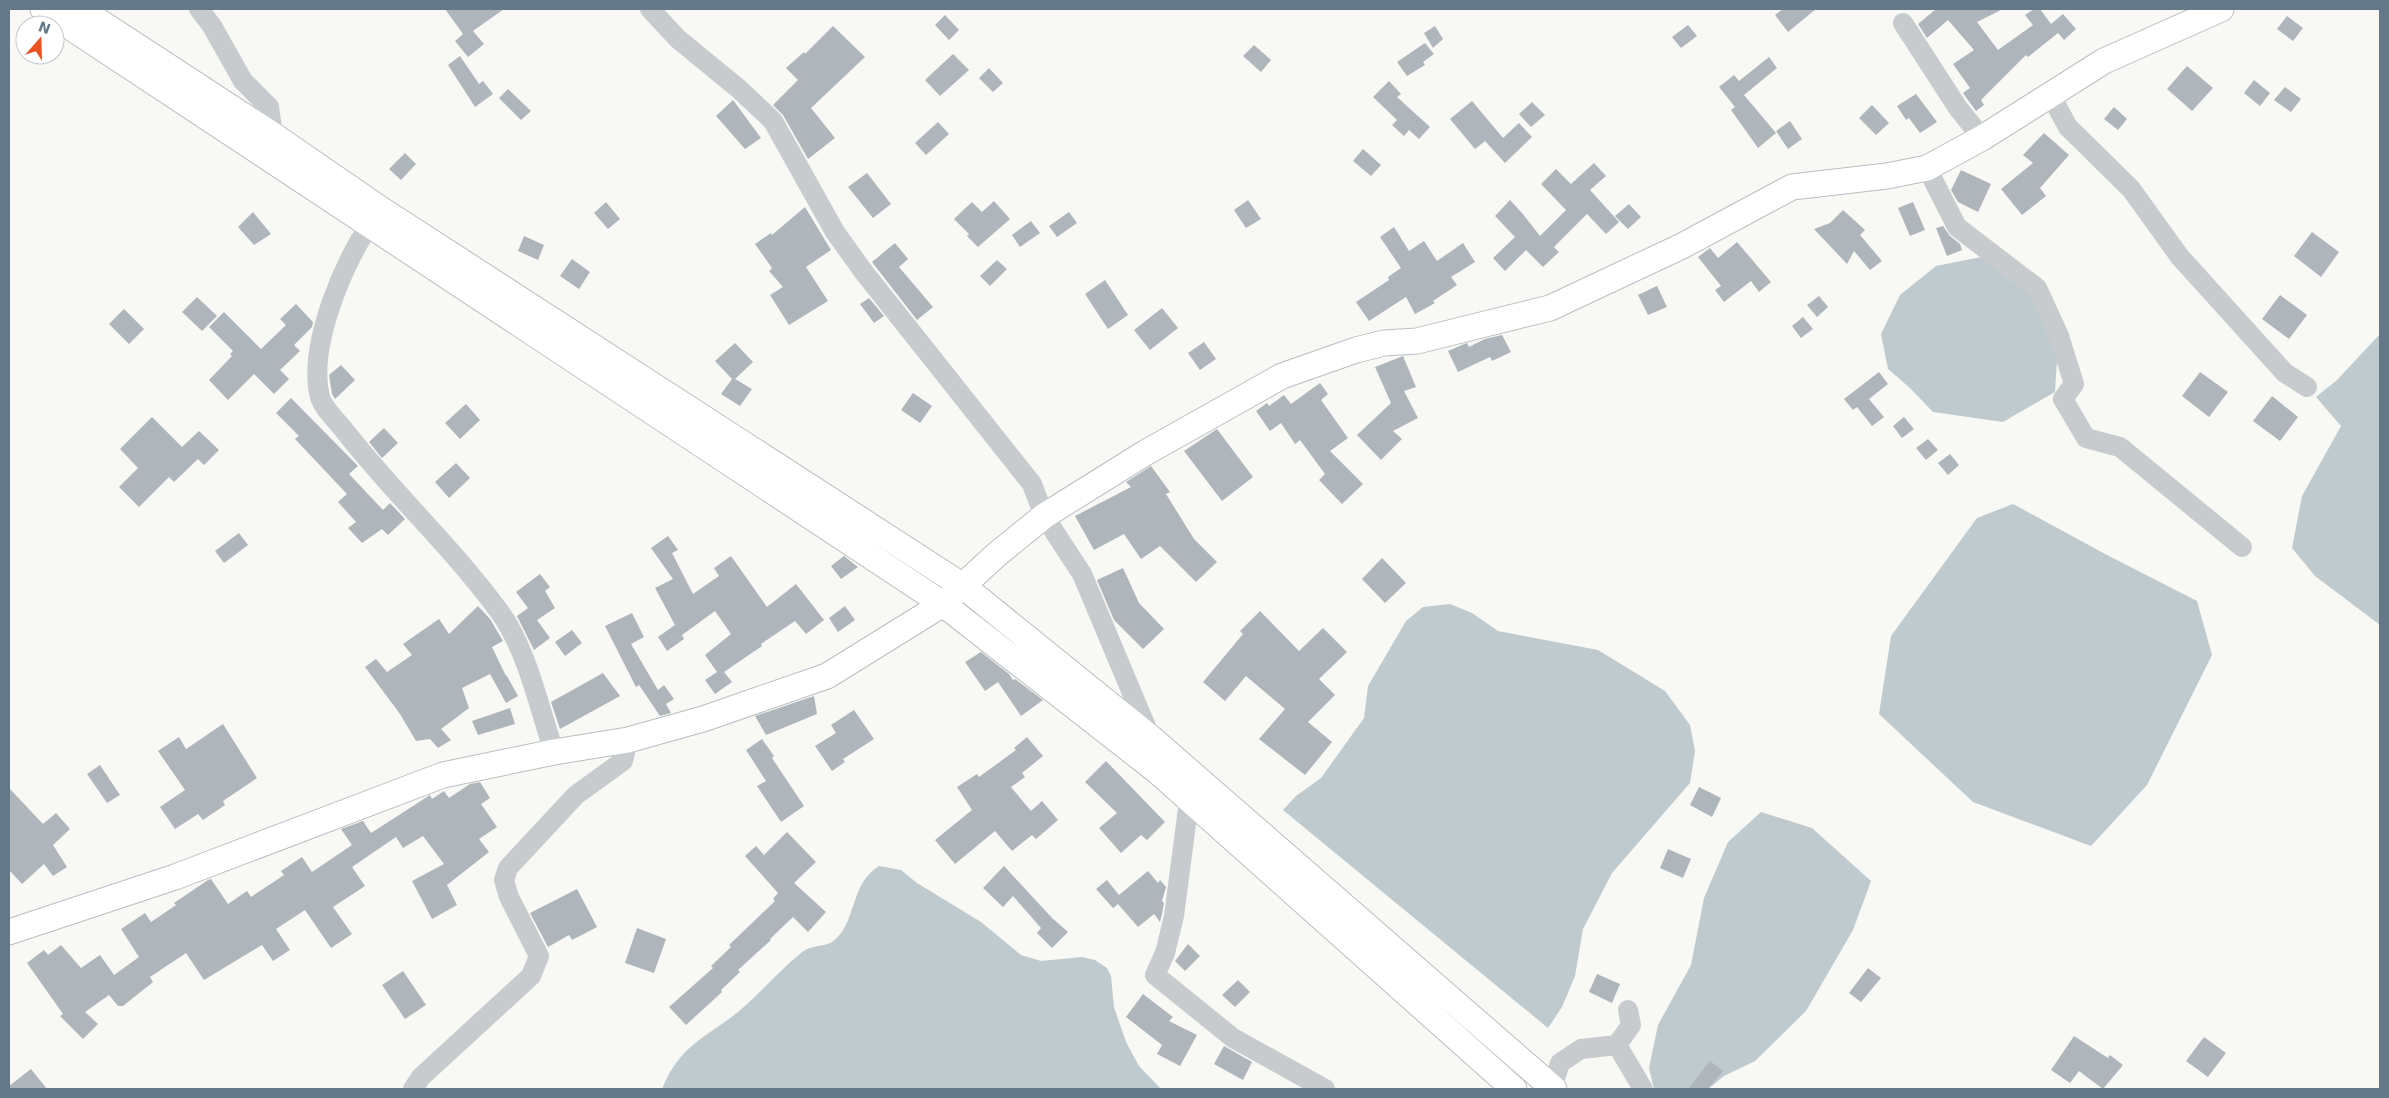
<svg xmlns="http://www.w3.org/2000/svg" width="2389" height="1098" font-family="'DejaVu Sans',sans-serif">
	<rect width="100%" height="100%" fill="#f8f8f4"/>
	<!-- water -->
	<path fill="#bfcace" d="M1981,257L2021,281L2047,323L2057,360L2055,392L2003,422L1933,412L1910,388L1888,369L1881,334L1900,295L1936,266Z
		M2380,334V625L2315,576L2292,548L2302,496L2341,426L2316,397L2337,380Z
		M2013,504L2107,555L2197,601L2212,655L2147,785L2091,846L1973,802L1879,714L1891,636L1977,518Z
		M1450,604L1472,613L1498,631L1598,650L1665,691L1690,725L1695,751L1690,783L1612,873L1583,929L1575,976L1562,1007L1548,1028L1283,810L1296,796L1321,778L1364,718L1368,686L1406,621L1423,607Z
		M1761,812L1812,828L1871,881L1853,930L1806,1011L1755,1061L1724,1076L1708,1089H1654L1649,1068L1658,1025L1691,965L1704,898L1728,842Z
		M879,866L901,870L917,883L981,922L1021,955L1041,961L1082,957L1095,960L1107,968L1111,976L1114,1007L1126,1042L1139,1066L1161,1089H662C682,1040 711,1037 746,1005C765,988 781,969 801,953C812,944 825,947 832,942C857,925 849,884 879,866Z"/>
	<!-- building -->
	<path fill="#aeb6bc" d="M445,9H504L473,31L484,44L468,57L455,41L463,34Z
		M1783,9H1816L1788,32L1775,15Z
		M1936,9H2003L1977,22L1998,50L2033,25L2025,15L2034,9H2040L2051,24L2063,14L2076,29L2064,40L2058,33L2028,57L2026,55L1981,100L1984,105L1976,111L1963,93L1970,88L1953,64L1974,50L1948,20L1927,38L1918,24Z
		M945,15L959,30L949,40L935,25Z
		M2287,16L2303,28L2293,41L2277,29Z
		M1688,25L1697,36L1681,48L1672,37Z
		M833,26L865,57L811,108L835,138L808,159L783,115L773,105L798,80L786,68L804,52L805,54Z
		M1435,26L1443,39L1433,48L1424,33Z
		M1425,43L1434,54L1423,62L1425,65L1407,76L1397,62Z
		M1254,45L1271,60L1261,72L1243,56Z
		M953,54L969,70L940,96L925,80Z
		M460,56L479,84L483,81L493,94L475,107L448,65Z
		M1769,57L1777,68L1744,95L1776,133L1758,148L1731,110L1735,107L1719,87L1734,75L1739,81Z
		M2187,66L2213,88L2192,111L2167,89Z
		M989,68L1003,83L993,92L979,78Z
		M2254,80L2270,93L2260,106L2244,93Z
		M1389,81L1401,94L1397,97L1430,127L1419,139L1409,130L1404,136L1392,125L1397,120L1373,97Z
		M2285,87L2301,99L2291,112L2274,100Z
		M508,89L531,111L521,120L499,98Z
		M1916,94L1937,122L1920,133L1909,118L1906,120L1897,106Z
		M733,100L761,138L745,149L716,116Z
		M1472,101L1503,138L1519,123L1532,137L1505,163L1485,141L1475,149L1450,119Z
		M1532,102L1545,115L1531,127L1519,114Z
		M1872,105L1889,123L1876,135L1859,118Z
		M2114,107L2127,119L2118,130L2104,119Z
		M1790,121L1802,139L1788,149L1776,131Z
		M938,122L949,134L926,155L915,143Z
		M2044,133L2069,155L2040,188L2046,196L2022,215L2001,189L2033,163L2023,155Z
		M1363,149L1381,165L1371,176L1353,161Z
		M405,153L416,164L401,180L389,169Z
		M1594,163L1606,176L1590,190L1619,222L1606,234L1587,214L1554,247L1559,252L1543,267L1526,250L1505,271L1493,258L1515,237L1495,216L1510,200L1522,213L1540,236L1566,210L1541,184L1556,169L1571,184Z
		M1961,170L1991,184L1978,212L1958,202L1951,190Z
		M867,173L891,204L873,218L848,187Z
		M1248,200L1261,219L1246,228L1234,210Z
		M994,201L1010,219L978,247L967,236L969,234L954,219L972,202L982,212Z
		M606,202L620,219L608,229L594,213Z
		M1913,202L1925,230L1910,236L1898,208Z
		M1629,204L1641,217L1628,229L1615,216Z
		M805,207L831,250L806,267L828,301L789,325L770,295L783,287L769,271L772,268L755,244L771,233L772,235Z
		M1843,210L1865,230L1860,235L1882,261L1870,270L1854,251L1847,264L1814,229L1830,223Z
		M253,212L271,234L254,245L238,227Z
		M1069,212L1077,223L1057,237L1049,226Z
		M1031,221L1040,233L1020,247L1012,235Z
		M1943,226L1950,236L1960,244L1962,250L1947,256L1936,228Z
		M1394,227L1409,251L1424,241L1437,261L1463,243L1475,262L1451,277L1457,285L1433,301L1435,303L1415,314L1406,297L1369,321L1356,302L1389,280L1388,277L1401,268L1380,237Z
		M2312,232L2339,252L2321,277L2294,256Z
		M524,236L544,245L538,260L518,251Z
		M1737,242L1771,282L1759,292L1751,281L1724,302L1715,290L1721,286L1698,257L1710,248L1718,258Z
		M895,243L908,259L899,267L933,307L917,320L872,262Z
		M572,259L590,272L579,289L560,276Z
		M997,260L1007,269L990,286L980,276Z
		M1105,280L1128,315L1108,329L1085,294Z
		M1657,286L1667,307L1648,315L1638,295Z
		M2280,295L2307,315L2289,339L2262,319Z
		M1819,296L1828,307L1817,317L1807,305Z
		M197,297L217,316L202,331L182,312Z
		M869,298L884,316L874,323L860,304Z
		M296,304L313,322L312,327L294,345L300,351L280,370L289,379L274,394L254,374L228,400L209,380L232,356L230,354L233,351L209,327L224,312L261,349L286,325L280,319Z
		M1162,308L1178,328L1150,350L1134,330Z
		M124,309L144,329L129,344L109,324Z
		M1803,317L1813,329L1801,338L1792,326Z
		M1502,335L1511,352L1492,361L1490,357L1458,372L1448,351L1462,345L1467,343L1469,347L1485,339Z
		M1204,342L1216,359L1200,370L1188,353Z
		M735,343L753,362L735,379L752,389L740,406L721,394L732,379L715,361Z
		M1403,356L1416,387L1404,391L1418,418L1393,431L1402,439L1381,460L1357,435L1391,403L1375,367Z
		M341,365L355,380L335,399L332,394L329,375Z
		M1879,372L1888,384L1869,399L1884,417L1872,426L1857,407L1853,410L1844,399Z
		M2200,372L2228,392L2209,417L2182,396Z
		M1320,383L1328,394L1321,400L1348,438L1330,451L1363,484L1342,504L1319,480L1325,474L1300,440L1295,444L1281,423L1270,431L1256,411L1267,403L1269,406L1284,395L1291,404Z
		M913,393L932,406L920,423L901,410Z
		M2272,396L2298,417L2280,441L2253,421Z
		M291,398L358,466L349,474L383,510L390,503L405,519L388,535L382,529L362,543L348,528L356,522L338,502L347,494L295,439L299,436L276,413Z
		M466,404L480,420L460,439L445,423Z
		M152,417L182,447L199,431L219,450L204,465L198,459L174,482L169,477L139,507L119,487L138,468L120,449Z
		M1904,417L1914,429L1902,438L1893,426Z
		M384,428L398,443L382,458L369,442Z
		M1217,429L1253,477L1222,501L1184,451Z
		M1928,439L1938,450L1926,460L1916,448Z
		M1950,454L1959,465L1948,475L1938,463Z
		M456,463L470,478L449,498L435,482Z
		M1151,466L1170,492L1166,494L1194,539L1217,562L1196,582L1160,546L1141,559L1124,534L1094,550L1075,516L1131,487L1126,482Z
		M239,533L248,545L224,563L215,551Z
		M668,536L678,550L672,553L693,594L719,576L714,568L731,556L767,607L796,584L824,620L806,634L795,621L761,644L762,646L724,672L732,682L715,694L705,680L717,672L705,655L731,634L715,611L682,635L684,639L667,651L658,637L675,625L655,588L673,579L651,548Z
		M844,556L858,567L841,579L831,566Z
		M1382,558L1406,583L1385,603L1362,579Z
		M1123,568L1139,603L1164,629L1143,649L1114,620L1097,580Z
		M540,574L550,587L545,591L555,608L537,620L550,638L534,650L517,616L528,608L516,592Z
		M478,606L490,619L503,641L492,647L506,676H507L518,696L506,703L490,674L462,688L469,708L441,729L451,740L438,748L430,739L416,741L400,714L365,667L376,659L387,672L412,655L403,644L439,619L449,634Z
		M845,606L855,620L838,632L829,618Z
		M1260,611L1299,651L1323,628L1347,652L1319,679L1335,695L1308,722L1332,742L1305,775L1259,739L1285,709L1246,676L1225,701L1203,682L1243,634L1240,631Z
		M632,613L644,637L631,644L658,690L664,685L674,699L666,704L671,713L660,716L639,685L636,687L605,626Z
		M572,630L582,643L565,656L555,642Z
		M981,652L1009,674L1013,680L1015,679L1043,700L1021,716L998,682L985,691L965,662Z
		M603,673L620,696L560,729L551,702Z
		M814,696L817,714L766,735L755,716Z
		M510,708L515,724L478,735L472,721Z
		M854,710L874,739L843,759L845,762L832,771L815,746L836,733L831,725Z
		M223,724L257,778L223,801L225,805L203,820L198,814L175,829L160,807L185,790L158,751L179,737L186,749Z
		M1027,737L1043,756L1022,773L1025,777L1011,787L1031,811L1042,801L1058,820L1036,839L1032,835L1012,851L995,831L955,864L935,840L972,810L957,787L977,774L979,777L1016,750L1014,748Z
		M762,739L774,756L772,758L804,806L781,822L757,786L766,781L746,750Z
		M1106,761L1165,822L1147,840L1141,835L1121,853L1099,828L1117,813L1085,782Z
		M100,765L120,795L107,803L87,774Z
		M480,782L490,798L481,804L497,827L479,839L489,852L447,885L457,905L432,919L412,881L444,864L423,836L403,848L396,837L352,867L365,886L333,907L352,934L331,948L305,910L276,929L290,950L273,961L262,945L204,980L186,953L150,977L153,982L123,1006H118L109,995L85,1012L98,1024L83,1039L60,1016L63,1014L27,963L44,950L48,955L61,945L81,968L100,955L114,975L139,957L121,929L145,913L151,922L176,905L174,903L208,880L211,879L228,904L247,891L251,897L284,875L281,871L302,857L312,872L352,845L341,829L363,821L371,833L427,797L430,795L432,799L444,791L449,798L470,784Z
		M1699,787L1721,798L1712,817L1690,805Z
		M9,788L43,824L56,813L70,829L53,845L67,867L53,876L44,864L22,884L9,870Z
		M787,832L816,862L794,883L826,912L808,932L793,917L770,939L771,940L738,970L740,972L721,990L722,992L686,1025L669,1007L713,968L711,966L731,947L729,945L775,901L773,899L778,893L745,856L756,846L764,855Z
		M1668,849L1691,859L1683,878L1660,868Z
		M1004,866L1052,918L1068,932L1052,948L1037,933L1041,928L1013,896L1003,907L983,888Z
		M1148,871L1158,883L1160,880L1166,887L1162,901L1164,903L1162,914L1160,922L1154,914L1138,927L1118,904L1113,908L1096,889L1107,880L1119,895Z
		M577,889L597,927L572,940L569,935L548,947L530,913Z
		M637,928L666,939L654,973L625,963Z
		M1188,944L1200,956L1185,971L1175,961Z
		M1868,968L1881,978L1861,1002L1849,993Z
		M403,971L426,1005L405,1019L382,985Z
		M1597,974L1620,984L1612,1003L1589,992Z
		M1238,980L1250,992L1235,1007L1222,995Z
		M1143,994L1173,1017L1169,1021L1197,1035L1180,1066L1157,1054L1162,1045L1126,1017Z
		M2074,1036L2108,1058L2110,1055L2123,1065L2103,1089L2079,1071L2070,1083L2051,1070Z
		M2204,1037L2226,1053L2208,1077L2186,1061Z
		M1224,1046L1252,1062L1243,1080L1214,1064Z
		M1710,1061L1723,1071L1708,1089H1688Z
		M31,1069L47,1089H9V1086Z"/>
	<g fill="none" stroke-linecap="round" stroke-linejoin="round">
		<!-- major casing -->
		<g stroke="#babec2" stroke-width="27">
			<path id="major" d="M43,9L943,604L1157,771L1514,1089
				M80,9L273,135L382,210L963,586L1151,738L1554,1089
				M9,932L175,877L443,775L554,752L628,740L703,719L827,676L943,604L995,556L1044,516L1145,453L1282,376L1356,350L1384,343L1417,341L1550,308L1682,246L1792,187L1887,176L1927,168L1982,138L2104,61L2221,9"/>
		</g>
		<!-- minor -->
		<path stroke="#c7cbce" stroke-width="20" d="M199,9L212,26L243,81L269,107L273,135
			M650,9L678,39L739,89L773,121L835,232L863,271L1032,484L1044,516L1082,574L1150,736
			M1903,23L1958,108L1982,138
			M2050,94L2068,127L2131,189L2180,257L2285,373L2307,387
			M1927,168L1957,227L2037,288L2059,336L2074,384L2063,399L2086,438L2120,447L2242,547
			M378,214C346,253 307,346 320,397C323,408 337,421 344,430C393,493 452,547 499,611C527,649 539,707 554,752
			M1194,788L1189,801L1174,916L1165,953L1155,975L1233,1038L1325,1089
			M1617,1045L1631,1025L1628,1010
			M1552,1088L1560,1063L1581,1049L1617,1045L1643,1089
			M413,1089L421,1077L531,976L539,956L509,897L504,880L508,868L576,795L623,761L628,740"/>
		<!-- major -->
		<use href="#major" stroke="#fff" stroke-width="25"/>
	</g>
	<!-- border -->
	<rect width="2389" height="1098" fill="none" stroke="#657887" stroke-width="20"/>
	<!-- north arrow -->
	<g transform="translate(40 40) rotate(20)"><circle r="24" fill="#ffffff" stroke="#c1c9cf"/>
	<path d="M0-4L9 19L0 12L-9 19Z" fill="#eb5221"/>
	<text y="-8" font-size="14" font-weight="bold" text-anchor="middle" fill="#657887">N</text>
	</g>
</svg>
